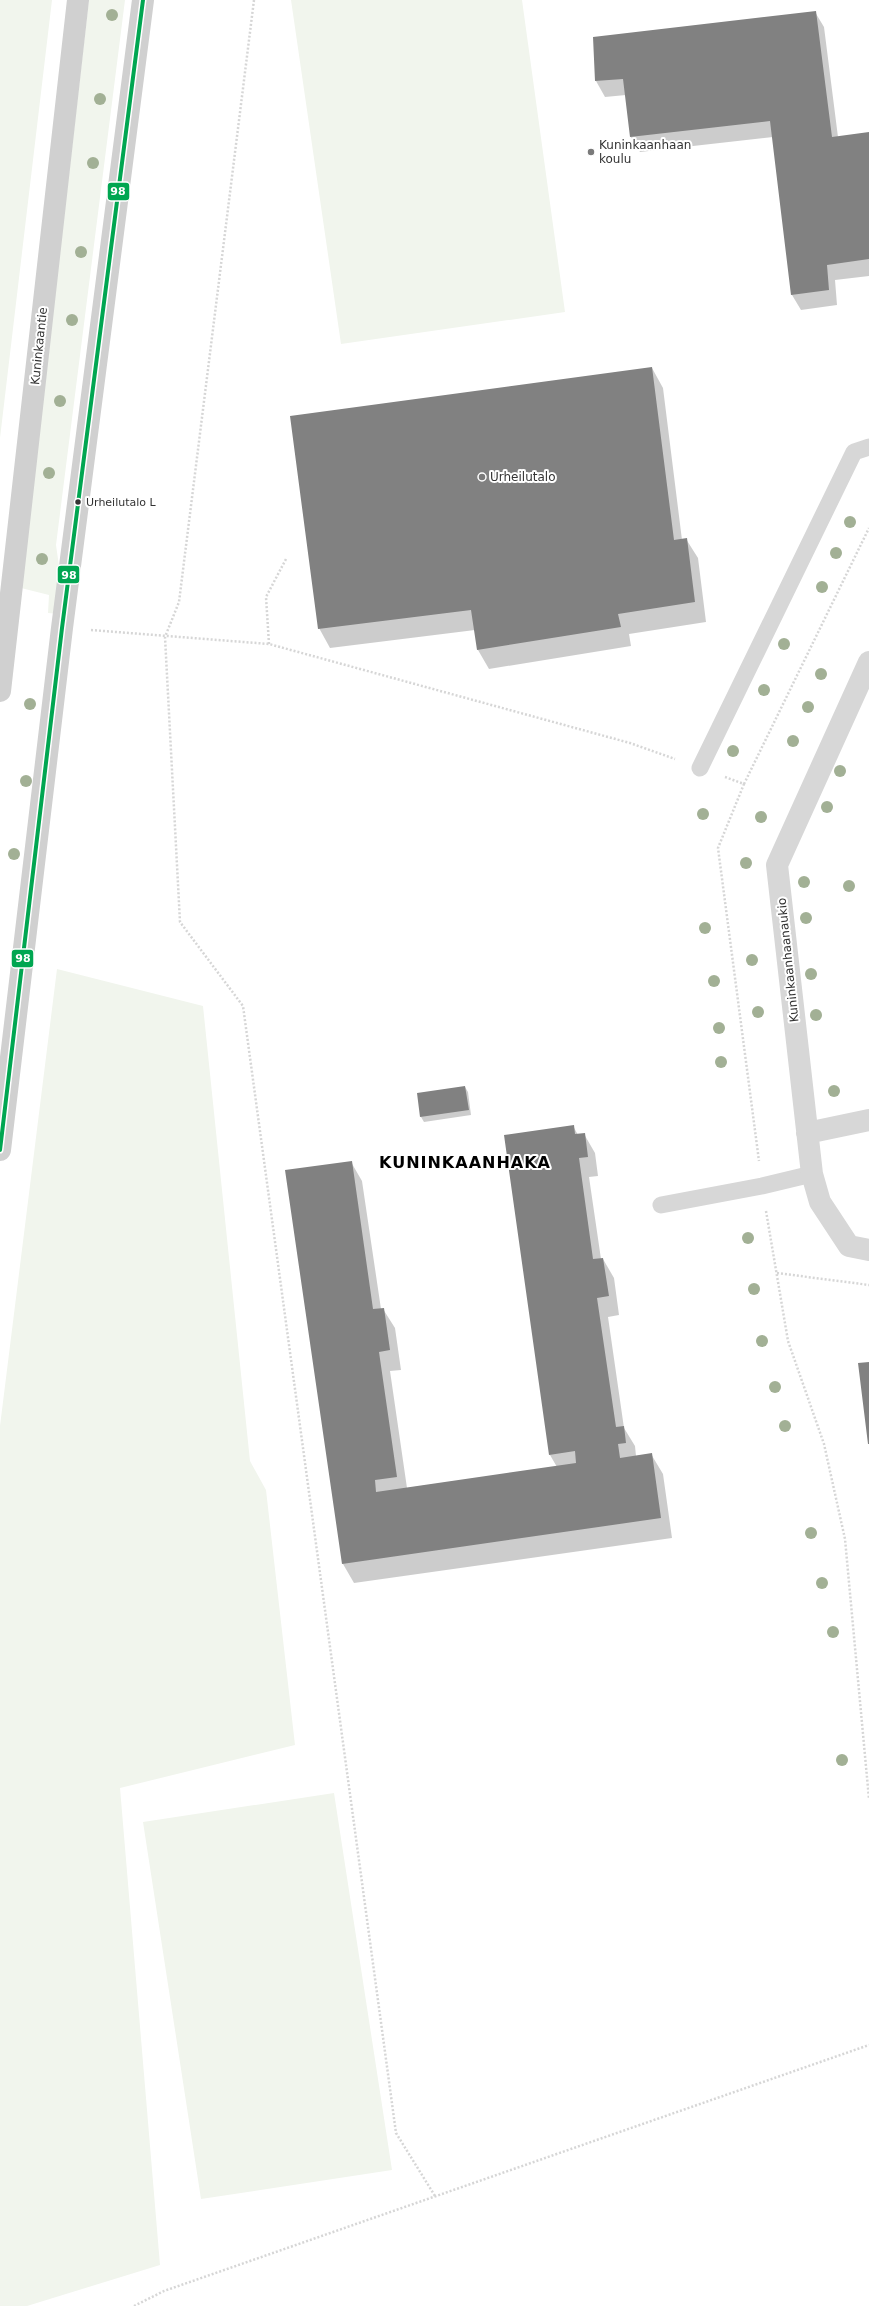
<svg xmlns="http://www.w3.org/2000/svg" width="869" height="2306" font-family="'DejaVu Sans',sans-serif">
	<rect width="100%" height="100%" fill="#fff"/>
	<!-- green -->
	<path fill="#f1f5ed" d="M0,0H52L0,438Z
		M89,0H125L56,545L62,587L60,614L48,613L49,595L21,588Z
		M291,0H522L565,312L341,344Z
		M57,969L203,1006L250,1461L266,1490L295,1745L120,1788L160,2265L27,2306H0V1426Z
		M334,1793L392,2170L201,2199L143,1822Z"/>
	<!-- shadow -->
	<path fill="#0003" d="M815,12L824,27L838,137L869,133V276L835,280L837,305L801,310L792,295L773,137L640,152L631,137L626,95L605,97L596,81L594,38Z
		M652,368L663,388L682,540L686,539L698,558L706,622L629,634L631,646L489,669L478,650L475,630L330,648L319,628Z
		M465,1087L468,1092L471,1115L424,1122L421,1117L418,1094Z
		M573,1126L578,1135L584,1134L595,1153L598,1176L589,1177L601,1259H603L614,1278L619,1315L608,1317L624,1428L635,1446L636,1456L651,1454L663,1474L672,1538L354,1583L343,1564L351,1162L362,1181L381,1309H383L395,1328L401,1370L390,1371L407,1488L557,1467L550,1455Z"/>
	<!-- building -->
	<path fill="#818181" d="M816,11L832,137L869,132V259L827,265L829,290L791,295L770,121L630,137L623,79L595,81L593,37Z
		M652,367L674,540L687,538L695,602L618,614L621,627L477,650L471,610L318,629L290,416Z
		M465,1086L469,1110L420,1117L417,1093Z
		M574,1125L575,1134L585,1133L588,1157L579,1158L593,1259L603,1258L609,1296L597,1298L616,1427L624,1426L626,1443L618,1444L620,1458L652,1453L661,1518L342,1564L285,1170L352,1161L373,1309L384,1308L390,1350L379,1352L397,1477L375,1480L376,1492L576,1463L575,1451L549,1455L504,1135Z
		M869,1362V1444H868L858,1363Z"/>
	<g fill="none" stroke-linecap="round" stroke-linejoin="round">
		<!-- path -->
		<path stroke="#d6d6d6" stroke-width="2.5" stroke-dasharray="2 2" stroke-linecap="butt" d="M254,0L179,602L165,637L180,922L243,1006L396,2133L435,2196
			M91,630L269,644L630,743L675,759
			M269,644L266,597L286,559
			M725,777L744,784L718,848L759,1161
			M744,784L869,528
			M766,1211L788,1341L824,1444L845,1539L869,1799
			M777,1273L869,1285
			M134,2306L164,2291L869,2045"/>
		<!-- service -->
		<path stroke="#d7d7d7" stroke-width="17" d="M700,768L854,452L869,447
			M661,1205L762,1186L812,1174"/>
		<!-- minor -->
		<path stroke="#d7d7d7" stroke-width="22" d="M869,662L777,865L812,1174L820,1202L849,1246L869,1250
			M807,1133L869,1120"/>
		<!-- secondary -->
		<path stroke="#d0d0d0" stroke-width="22" d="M0,691L78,0
			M0,1150L62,628L143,0"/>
		<!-- bus-1 casing -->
		<g stroke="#fff" stroke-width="7">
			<path id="bus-1" d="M0,1150L62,628L143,0"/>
		</g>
		<!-- bus-1 -->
		<use href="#bus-1" stroke="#00a651" stroke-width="4"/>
	</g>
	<!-- trees -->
	<g fill="#a2b095">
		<circle cx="112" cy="15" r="6"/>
		<circle cx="100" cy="99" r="6"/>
		<circle cx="93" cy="163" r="6"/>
		<circle cx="81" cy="252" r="6"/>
		<circle cx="72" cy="320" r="6"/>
		<circle cx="60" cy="401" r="6"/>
		<circle cx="49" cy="473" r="6"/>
		<circle cx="850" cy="522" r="6"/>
		<circle cx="836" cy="553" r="6"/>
		<circle cx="42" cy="559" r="6"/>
		<circle cx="822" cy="587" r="6"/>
		<circle cx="784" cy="644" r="6"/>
		<circle cx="821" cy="674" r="6"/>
		<circle cx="764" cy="690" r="6"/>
		<circle cx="30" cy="704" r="6"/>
		<circle cx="808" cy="707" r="6"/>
		<circle cx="793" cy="741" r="6"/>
		<circle cx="733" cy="751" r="6"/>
		<circle cx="840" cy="771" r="6"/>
		<circle cx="26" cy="781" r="6"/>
		<circle cx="827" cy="807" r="6"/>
		<circle cx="703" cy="814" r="6"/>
		<circle cx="761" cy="817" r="6"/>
		<circle cx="14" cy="854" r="6"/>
		<circle cx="746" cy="863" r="6"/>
		<circle cx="804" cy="882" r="6"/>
		<circle cx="849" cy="886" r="6"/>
		<circle cx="806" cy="918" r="6"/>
		<circle cx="705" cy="928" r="6"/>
		<circle cx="752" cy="960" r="6"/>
		<circle cx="811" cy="974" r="6"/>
		<circle cx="714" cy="981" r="6"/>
		<circle cx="758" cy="1012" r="6"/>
		<circle cx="816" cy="1015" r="6"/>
		<circle cx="719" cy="1028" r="6"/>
		<circle cx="721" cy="1062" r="6"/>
		<circle cx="834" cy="1091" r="6"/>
		<circle cx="748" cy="1238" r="6"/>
		<circle cx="754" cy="1289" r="6"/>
		<circle cx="762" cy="1341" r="6"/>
		<circle cx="775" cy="1387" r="6"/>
		<circle cx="785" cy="1426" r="6"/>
		<circle cx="811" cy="1533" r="6"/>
		<circle cx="822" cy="1583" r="6"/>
		<circle cx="833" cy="1632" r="6"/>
		<circle cx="842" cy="1760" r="6"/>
	</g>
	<!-- markers -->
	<g fill="#7a7a7a" stroke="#fff" stroke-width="1.5">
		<circle cx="591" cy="152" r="4"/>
		<circle cx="482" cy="477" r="4"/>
	</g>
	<circle fill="#333" stroke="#fff" stroke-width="1.5" cx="78" cy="502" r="3.5"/>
	<g text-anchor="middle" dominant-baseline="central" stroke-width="4" stroke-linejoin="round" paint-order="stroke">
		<!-- bus labels -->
		<g font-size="11" fill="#333" stroke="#fff" text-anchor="start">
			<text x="86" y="502">Urheilutalo L</text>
		</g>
		<!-- poi labels -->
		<g font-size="12" fill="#333" stroke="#fff" text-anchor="start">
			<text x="599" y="145">Kuninkaanhaan<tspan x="599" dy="14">koulu</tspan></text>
			<text x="490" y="477">Urheilutalo</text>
		</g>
		<!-- street labels -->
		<g font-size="12" fill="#333" stroke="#fff">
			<text transform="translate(39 346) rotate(-84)">Kuninkaantie</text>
			<text transform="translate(788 960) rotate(-96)">Kuninkaanhaanaukio</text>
		</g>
		<!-- district labels -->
		<g font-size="16" font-weight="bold" letter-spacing="1" fill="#000" stroke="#fff">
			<text x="465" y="1162">KUNINKAANHAKA</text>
		</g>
	</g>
	<g stroke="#fff" stroke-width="1.5">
		<rect x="107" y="182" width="23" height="19" rx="4" fill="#00a651"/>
		<rect x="57" y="565" width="23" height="19" rx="4" fill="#00a651"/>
		<rect x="11" y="949" width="23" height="19" rx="4" fill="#00a651"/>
	</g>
	<g font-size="11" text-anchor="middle" font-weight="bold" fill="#fff">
		<text x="118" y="195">98</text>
		<text x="69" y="579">98</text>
		<text x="23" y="962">98</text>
	</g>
</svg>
